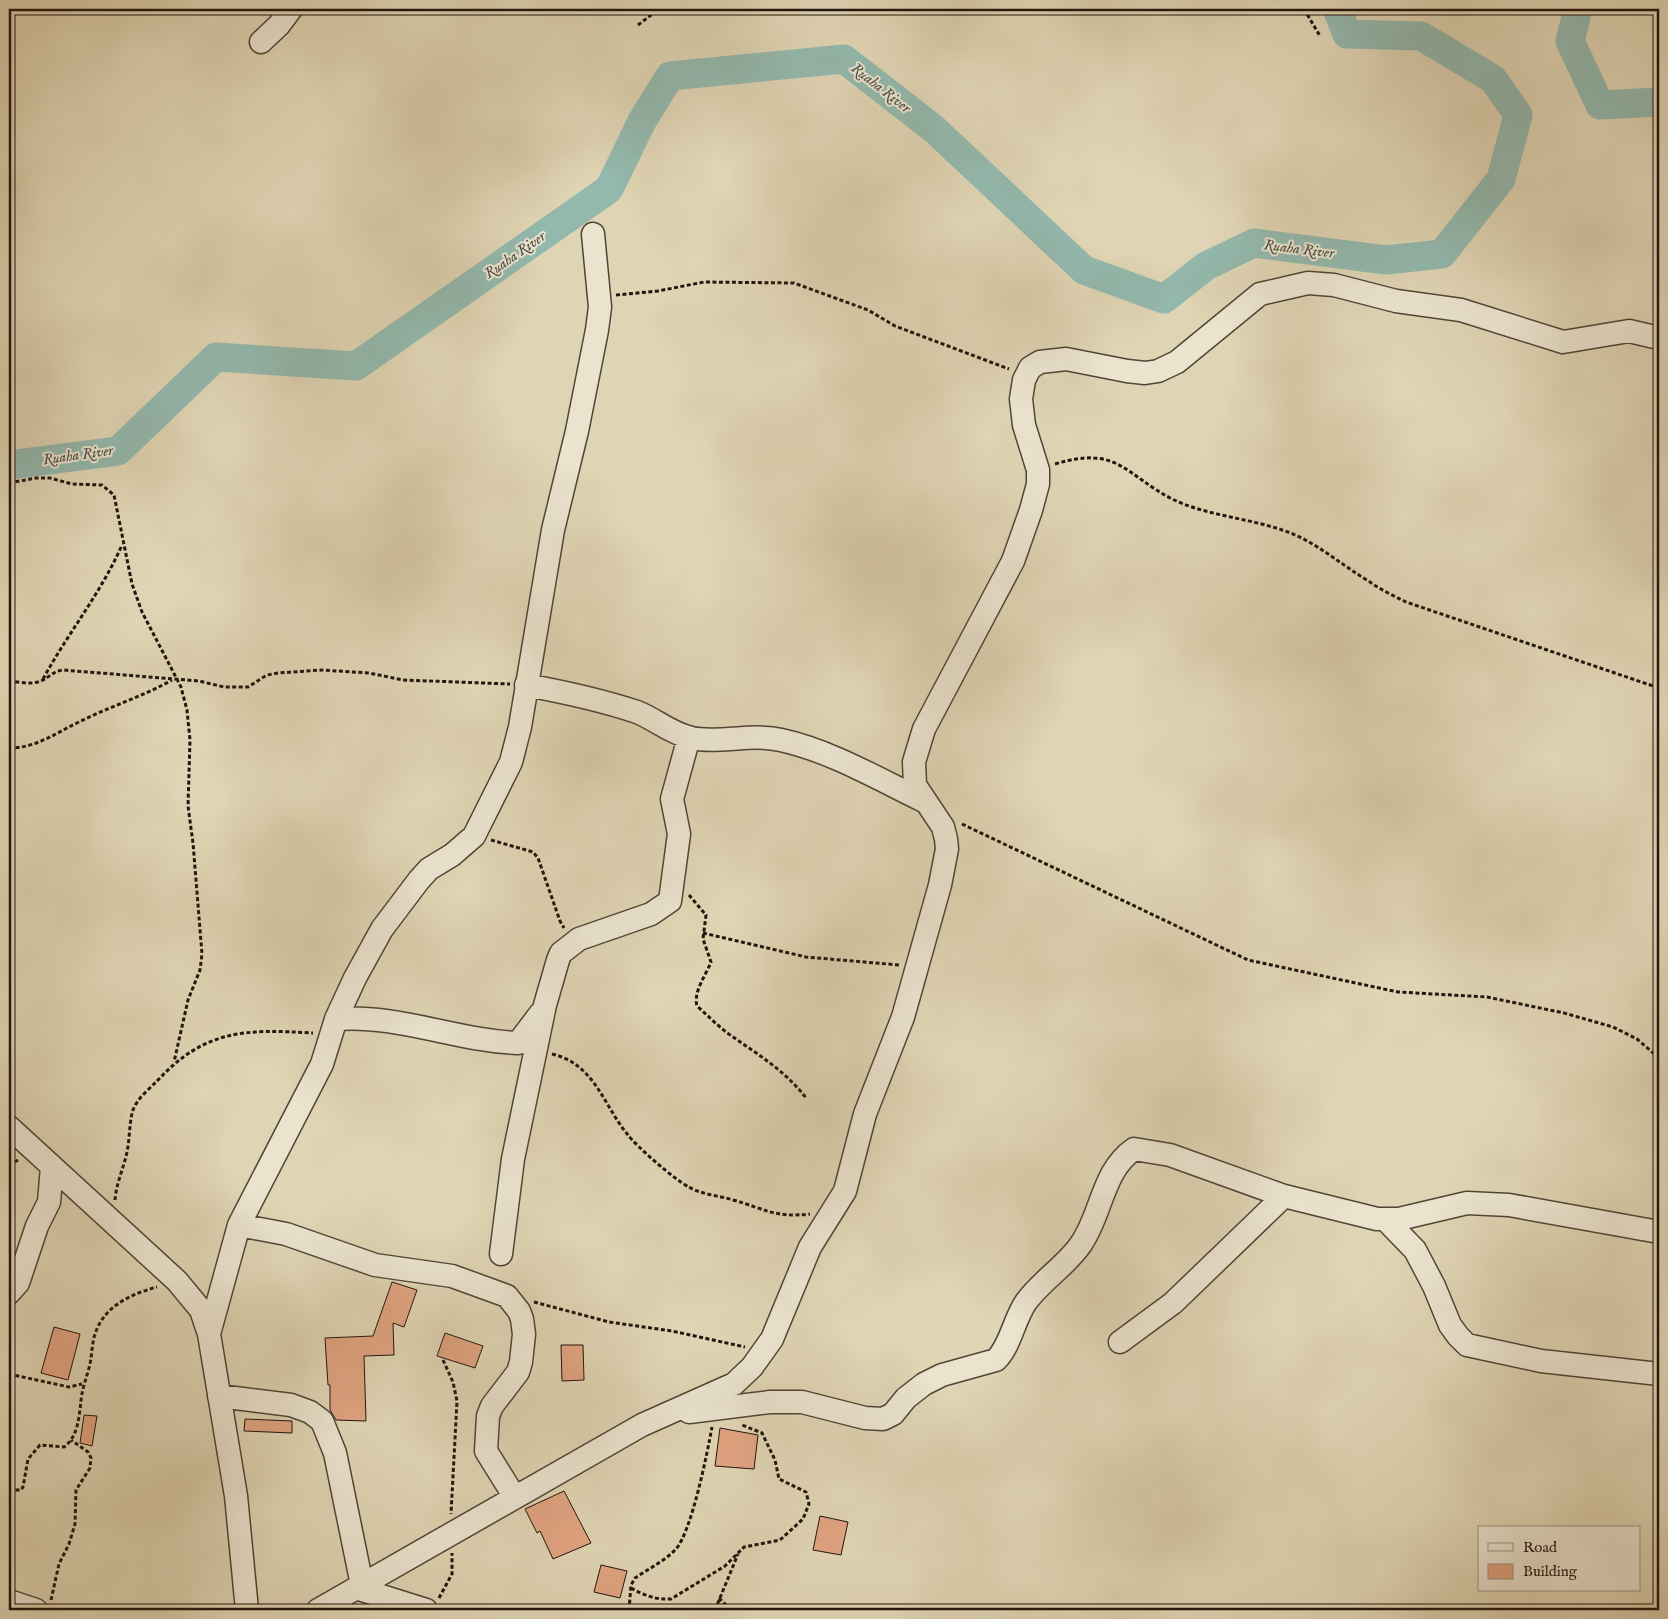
<svg xmlns="http://www.w3.org/2000/svg" width="1668" height="1619" font-family="'IM FELL English',serif">
	<rect width="100%" height="100%" fill="#dfd4b3"/>
	<filter id="stains"><feTurbulence type="fractalNoise" baseFrequency=".004" numOctaves="4"/><feColorMatrix values="0 0 0 0 .2 0 0 0 0 .09 0 0 0 0 .02 0 0 0 .5 -.17"/></filter>
	<radialGradient id="worn" r=".72"><stop offset=".6" stop-color="#630" stop-opacity="0"/><stop offset="1" stop-color="#630" stop-opacity=".3"/></radialGradient>
	<g fill="none" stroke-linecap="round" stroke-linejoin="round">
		<!-- river -->
		<path stroke="#93b8ad" stroke-width="29" d="M1578,9L1570,41L1600,105L1659,102
			M9,465L118,451L216,357L356,366L609,189L642,121L670,76L844,59L934,129L1084,270L1164,299L1206,266L1254,243L1386,260L1442,254L1501,179L1518,115L1493,79L1421,36L1347,34L1337,9"/>
	</g>
	<!-- building -->
	<path fill="#e0a381" stroke="#22150e" d="M392,1282L417,1290L404,1327L393,1323L394,1355L364,1356L366,1421L336,1420L330,1410V1385H328L325,1338L373,1336Z
		M54,1327L80,1334L68,1380L41,1373Z
		M445,1333L483,1346L475,1368L437,1356Z
		M561,1345H583L584,1380L562,1381Z
		M84,1415L97,1416L92,1446L80,1443Z
		M245,1419L292,1421V1433L244,1431Z
		M720,1428L758,1435L754,1469L715,1466Z
		M564,1491L591,1543L553,1559L540,1531L537,1533L525,1509Z
		M820,1516L848,1522L841,1555L813,1550Z
		M601,1565L627,1571L620,1598L594,1592Z"/>
	<g fill="none" stroke-linecap="round" stroke-linejoin="round">
		<!-- minor casing -->
		<g stroke="#514537" stroke-width="25">
			<path id="minor" d="M261,42L279,25L291,9
				M526,685C564,692 601,700 637,712C657,720 668,732 691,738C719,744 751,733 781,740C831,751 878,779 924,801
				M336,1019C398,1014 457,1041 518,1043L540,1014
				M9,1127L177,1281L201,1310L209,1334L236,1496L247,1610
				M1385,1219L1415,1250L1434,1286L1450,1325L1458,1336L1467,1345L1541,1361L1659,1374
				M239,1225L286,1234L375,1265L452,1276L507,1296L519,1311L522,1319L524,1334L521,1362L518,1372L492,1406L488,1416L486,1451L514,1496
				M501,1254L513,1159L545,1005L558,960L561,953L579,939L651,914L670,901L679,834L672,799L689,737
				M9,1293L18,1283L37,1226L49,1202L52,1167
				M209,1334L239,1225L322,1064L336,1019L355,978L382,929L419,880L429,869L452,855L474,836L511,762L520,727L553,530L577,431L597,330L600,307L593,234
				M1120,1342L1173,1303L1284,1196
				M219,1396L291,1405L310,1412L322,1421L335,1453L362,1585
				M689,1412L770,1402H802L865,1418L883,1419L893,1414L906,1398L924,1384L942,1375L996,1360C1011,1345 1014,1319 1026,1302C1041,1281 1067,1265 1081,1244C1102,1214 1102,1171 1134,1149L1170,1155L1284,1196L1377,1219H1399L1467,1203L1509,1205L1659,1232
				M356,1588L426,1610
				M9,1601L36,1610
				M318,1610L642,1425L734,1384L752,1367L772,1339L810,1247L845,1191L865,1114L903,1017L940,885L947,849L946,839L943,827L915,785L914,762L924,729L1013,561L1031,510L1038,484V470L1024,425L1021,399L1024,380L1030,368L1040,362L1066,359L1127,371L1145,373L1158,371L1177,362L1260,294L1308,283L1334,285L1396,301L1461,310L1563,342L1629,331L1659,338"/>
		</g>
		<!-- path -->
		<path stroke="#22150e" stroke-width="3" stroke-dasharray="4 2.5" stroke-linecap="butt" d="M1304,9L1320,36
			M638,25L659,9
			M616,295L658,291L704,282L794,283L868,310L895,326L1009,369
			M1055,464C1118,445 1124,474 1172,499C1209,517 1254,518 1293,534C1321,546 1343,566 1370,582C1381,590 1394,596 1406,602L1659,688
			M9,483L36,478H50L72,484L102,485L114,495L132,584L142,612L181,687L187,710L190,740L188,806L193,843L202,954L200,970L188,1000L174,1062
			M43,679C68,633 101,593 122,545
			M9,681C19,682 31,685 41,681C50,677 53,671 63,670L199,681L224,687H248L267,675L278,673L322,670L369,673L403,680L510,684
			M9,748C36,748 54,734 77,723C108,707 142,697 172,680
			M962,824L1248,960L1398,992L1487,997L1564,1013L1613,1027L1637,1039L1659,1058
			M491,840L533,852L538,858L560,921L564,928
			M689,895L706,915L703,939L711,962C706,975 693,992 697,1006C707,1015 716,1024 726,1032C755,1053 784,1069 806,1098
			M703,933L806,957L899,965
			M552,1054C595,1064 603,1105 628,1135C637,1147 675,1180 689,1187C702,1195 718,1195 733,1200C766,1209 773,1218 810,1214
			M9,1165L18,1160
			M115,1200C116,1184 124,1167 127,1152C130,1138 129,1123 133,1110C137,1099 149,1089 157,1081C205,1029 246,1029 313,1033
			M534,1302L609,1322L672,1331L745,1347
			M443,1360L453,1382L457,1401L451,1514
			M9,1374L69,1387L82,1384
			M9,1490H21L23,1487L28,1459L40,1445L64,1447C78,1437 79,1417 81,1401C82,1388 87,1377 90,1364C92,1354 92,1343 95,1334C104,1306 131,1294 157,1287
			M631,1588C644,1595 655,1600 671,1599L725,1566L744,1547L780,1540L803,1519L809,1504L806,1492L779,1479L775,1460L762,1433L742,1425
			M439,1598L452,1574V1553
			M719,1598L731,1610
			M51,1600L59,1564L69,1544L75,1524L76,1490L90,1468L91,1458L88,1452L71,1440
			M629,1610L631,1585L635,1578C648,1569 665,1561 676,1549C692,1530 707,1454 712,1427
			M715,1610L738,1554"/>
		<!-- minor -->
		<use href="#minor" stroke="#eae3ce" stroke-width="22"/>
	</g>
	<g text-anchor="middle" dominant-baseline="central" stroke-width="4" stroke-linejoin="round" paint-order="stroke">
		<!-- water labels -->
		<g font-size="15" font-style="italic" fill="#4a4e46" stroke="#eae3ce">
			<text transform="translate(881 88) rotate(38)">Ruaha River</text>
			<text transform="translate(1299 249) rotate(7)">Ruaha River</text>
			<text transform="translate(515 255) rotate(-35)">Ruaha River</text>
			<text transform="translate(78 455) rotate(-8)">Ruaha River</text>
		</g>
	</g>
	<!-- margin -->
	<rect width="1668" height="1619" fill="none" stroke="#dfd4b3" stroke-width="30"/>
	<rect x="10" y="10" width="1648" height="1599" fill="none" stroke="#22150e" stroke-width="2.5"/>
	<rect x="15" y="15" width="1638" height="1589" fill="none" stroke="#22150e"/>
	<!-- legend -->
	<rect x="1478" y="1526" width="162" height="65" fill="#eae3ce" stroke="#9a9181"/>
	<rect x="1488" y="1543" width="25" height="8" fill="#eae3ce" stroke="#9a9181"/>
	<text x="1523" y="1552" font-size="15" fill="#22150e">Road</text>
	<rect x="1488" y="1564" width="25" height="15" fill="#e0a381" stroke="#9a9181"/>
	<text x="1523" y="1576" font-size="15" fill="#22150e">Building</text>
	<rect width="100%" height="100%" filter="url(#stains)"/>
	<rect width="100%" height="100%" fill="url(#worn)"/>
</svg>
